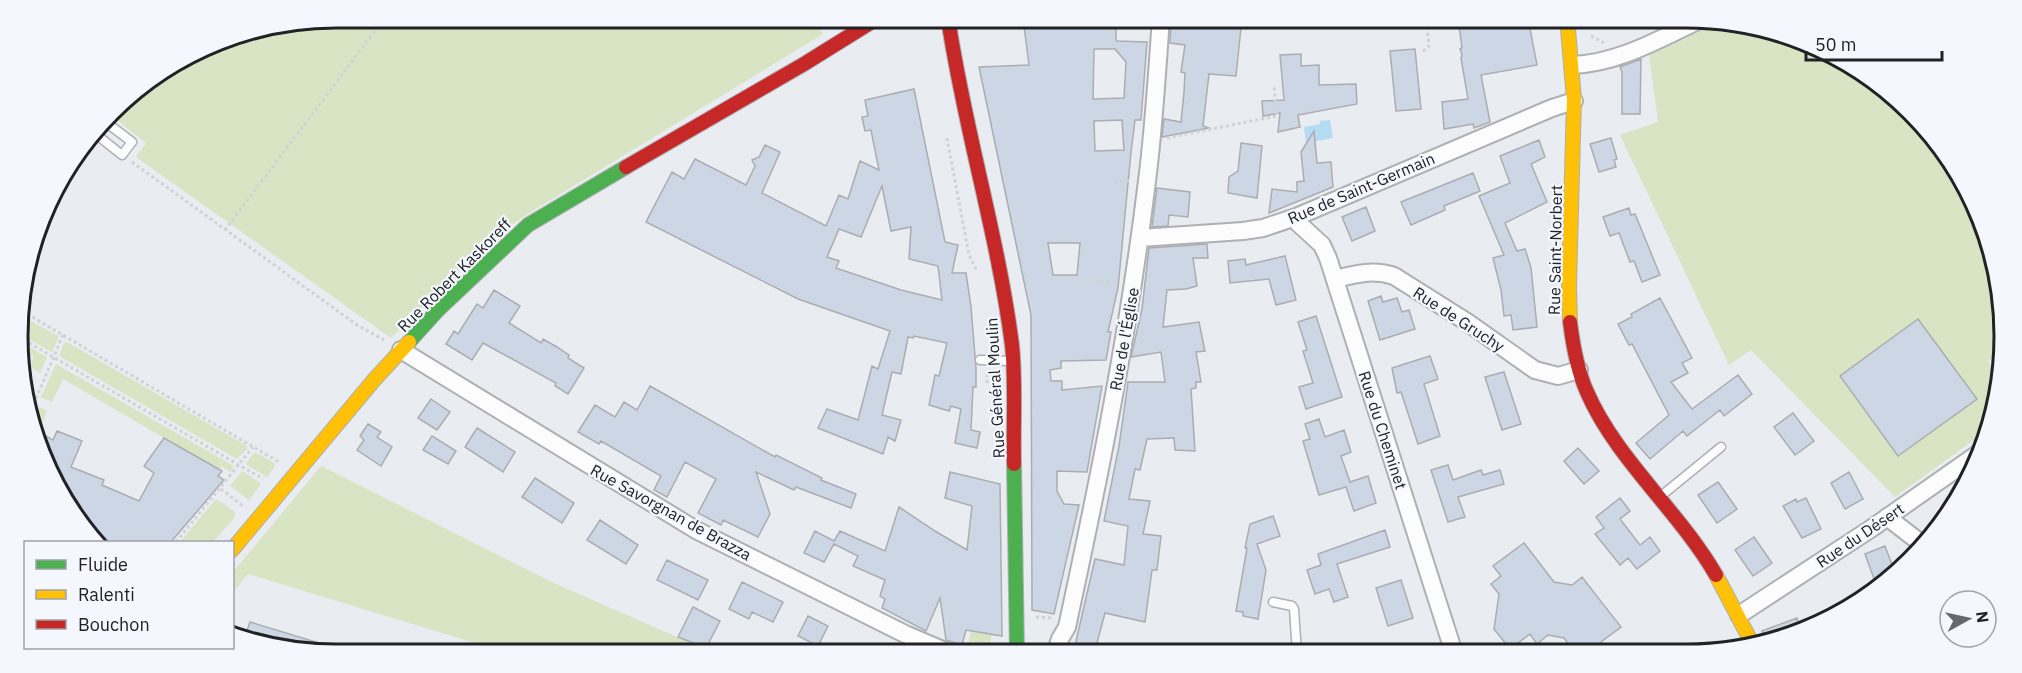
<svg xmlns="http://www.w3.org/2000/svg" width="2022" height="673" font-family="'IBM Plex Sans',sans-serif">
	<rect width="100%" height="100%" fill="#e9ecf0"/>
	<!-- green -->
	<path fill="#d9e4c5" d="M337,18H811L823,34L526,215L497,235L391,338L136,157L146,143L112,116L126,97L215,42Z
		M1720,22L1768,29L1879,84L1961,177L2001,295L1997,353L1988,361L1996,373L1993,419L1989,429L1895,497L1751,350L1729,365L1620,135L1658,122L1649,55Z
		M22,316L58,336V339L52,352L23,336Z
		M67,342L247,446V449L237,459L59,356L64,343Z
		M24,344L47,357L40,373L30,366L34,357L24,352Z
		M56,364L234,466L230,472L221,466L219,470L63,379L52,402L41,397Z
		M37,406L47,411L37,436L30,422Z
		M254,453H257L274,463L275,466L267,477L247,465L246,463Z
		M321,466L556,584L716,654L514,655L248,574L233,592V572Z
		M242,471L260,483V486L249,500L230,486Z
		M215,500L220,501L235,512L234,518L213,542H180Z
		M971,631L992,635L988,652C981,652 973,651 968,645Z"/>
	<!-- water -->
	<path fill="#b4ddf4" d="M1330,120L1333,138L1306,143L1304,127L1320,124V121Z"/>
	<!-- building -->
	<path fill="#cdd6e4" stroke="#abadb0" stroke-width="1.5" fill-rule="evenodd" d="M1023,18H1066L1067,26H1116V41L1147,42L1141,120H1135L1131,152L1118,288L1108,332H1111L1106,360L1061,361V368L1050,370L1051,381H1062V390L1102,386L1087,472L1057,471V491L1064,504L1079,505L1054,614L1032,610L1031,315L979,67L1029,65ZM1094,49H1115L1126,62L1124,98L1093,99ZM1122,120L1124,150L1095,151L1094,121ZM1048,243H1080L1077,275H1053Z
		M1171,18H1242L1236,76L1209,74L1203,126L1209,128L1162,137L1164,119L1181,122L1184,92L1185,73L1181,72L1185,45L1170,43Z
		M1458,18H1528L1537,65L1481,75L1490,122L1474,128L1473,124L1444,129L1442,102L1468,99L1461,58L1462,55L1460,49L1462,48Z
		M1415,49L1421,109L1396,111L1390,51Z
		M1301,54V66L1319,65V85L1356,84L1357,104L1298,115L1300,127L1278,132L1280,113L1263,116L1262,101L1284,100L1280,55Z
		M1641,59L1640,114H1622V72L1620,67Z
		M914,89L945,242L958,245L952,273H966L971,307L976,368V387H973L971,430L980,432L977,448L955,443L961,409L951,406L949,411L929,405L935,375L939,376L947,343L914,336L913,338L908,337L901,374L892,372L882,415L901,420L895,441L888,437L883,454L818,428L827,409L858,420L872,366L878,369L890,331L798,299L646,222L672,172L684,179L695,159L746,185L755,166L752,160L759,157L765,145L780,152L762,193L826,226L839,195L848,199L860,161L879,170L871,130L865,131L862,117L868,116L865,100ZM882,186L891,231L911,227L909,259L938,266L942,300L901,290L836,268L839,261L827,257L839,229L861,237Z
		M1314,131L1317,163L1331,162L1333,187L1269,213L1272,189L1297,192V182L1304,181L1301,152Z
		M1611,138L1617,159L1614,160L1616,167L1599,172L1590,144Z
		M1539,140L1545,157L1531,164L1547,202L1505,223L1517,251L1525,249L1528,258L1531,268L1537,327L1513,330L1511,315L1504,316L1501,290L1493,258L1504,255L1479,196L1510,183L1500,156Z
		M1241,143L1262,146L1257,198L1228,193L1229,177L1238,171Z
		M1473,173L1480,191L1444,206L1445,210L1411,225L1401,202Z
		M1157,188L1190,192L1188,217L1169,215L1168,226L1152,227Z
		M1366,207L1375,231L1352,241L1342,217Z
		M1629,208L1631,215L1635,214L1660,275L1642,282L1634,261L1630,262L1619,233L1610,236L1603,217Z
		M1207,244L1208,258H1193L1197,286L1186,289L1167,290L1163,327L1199,322L1205,351L1196,352L1201,382H1196V388L1191,389L1195,451L1175,450L1174,438L1147,439L1140,470L1135,469L1129,499L1150,501L1143,534L1161,536L1157,570H1152L1145,622L1105,613L1094,654H1073L1095,559L1124,565L1128,526L1104,521L1119,446L1128,382H1165L1161,352L1131,357L1142,309L1149,248Z
		M1285,256L1296,300L1276,305L1269,279L1230,283L1228,261L1245,259L1246,265Z
		M494,290L520,306L509,323L541,343L543,339L557,347L569,355L568,358L584,368L568,394L555,386L556,383L483,343L472,360L446,344L454,331L458,334L477,304L483,308Z
		M1381,296L1383,302L1397,298L1402,312L1409,310L1415,329L1380,340L1368,301Z
		M1660,298L1692,358L1682,363L1688,373L1671,382L1692,409L1738,375L1752,394L1724,416L1720,410L1687,436L1683,431L1650,459L1636,443L1669,415L1632,344L1629,345L1618,324L1632,317L1631,314Z
		M1316,316L1342,397L1306,409L1299,387L1313,383L1303,351L1307,350L1298,322Z
		M1918,319L1977,399L1898,456L1840,376Z
		M1430,356L1438,379L1424,384L1440,436L1418,444L1401,392L1397,393L1392,368Z
		M1504,372L1521,424L1502,430L1485,377Z
		M650,386L775,457L776,455L822,478L821,480L856,494L851,508L796,487L794,490L756,472L770,514L758,537L723,520L721,525L698,513L716,479L685,462L667,497L654,490L661,476L601,441L599,444L578,432L595,405L615,417L624,402L637,410Z
		M431,399L450,412L437,430L418,418Z
		M1793,413L1814,441L1795,455L1774,427Z
		M1319,419L1325,437L1344,430L1351,452L1341,456L1350,482L1368,476L1376,503L1354,511L1346,487L1319,495L1303,441L1310,439L1305,424Z
		M368,424L381,432L377,437L392,447L381,466L357,450L364,440L360,436Z
		M477,428L515,452L503,472L465,447Z
		M57,431L82,441L71,467L104,480L102,485L139,501L154,473L144,466L164,438L222,471L218,476L224,480L170,543H101L72,514L42,447L46,436L53,440Z
		M432,436L456,451L448,464L423,450Z
		M1578,448L1599,471L1584,484L1564,461Z
		M1448,465L1453,480L1481,470L1483,475L1500,470L1504,484L1458,497L1465,517L1448,522L1431,470Z
		M950,472L1000,484L1002,636L966,630L962,645L946,640L940,598L926,631L882,608L885,599L880,596L885,580L853,566L858,556L834,544L824,562L804,553L815,531L834,541L840,531L885,551L899,507L935,531L967,550L972,506L945,498Z
		M1849,472L1863,499L1845,509L1831,483Z
		M535,478L574,503L562,523L522,497Z
		M1718,482L1737,509L1717,523L1698,495Z
		M1620,498L1630,511L1620,519L1640,545L1650,537L1660,551L1637,569L1628,558L1620,565L1595,534L1604,528L1596,517Z
		M1806,498L1821,529L1802,538L1783,506L1796,499L1797,502Z
		M1273,516L1280,536L1257,544L1266,570L1258,619L1243,616V612L1236,611L1247,548H1245L1250,524Z
		M600,520L638,545L626,564L587,540Z
		M1385,530L1390,547L1337,564L1348,597L1334,602L1329,589L1315,594L1307,570L1321,565L1318,554Z
		M1754,537L1772,563L1753,576L1735,550Z
		M1524,543L1554,582L1572,585L1582,577L1621,627L1601,642L1609,653H1575L1564,638L1548,635L1537,644L1530,634L1510,649L1494,629L1499,594L1491,584L1501,576L1493,566Z
		M1885,546L1896,575L1877,587L1865,554Z
		M667,560L708,580L698,600L657,580Z
		M1401,580L1413,618L1388,626L1376,588Z
		M742,582L783,602L773,622L752,612L749,619L729,609Z
		M693,607L720,621L706,648L678,637Z
		M808,616L828,626L818,646L798,636Z
		M1797,618L1802,632L1766,642L1762,631Z
		M250,622L329,646L328,654L254,644L244,639Z"/>
	<g fill="none" stroke-linecap="round" stroke-linejoin="round">
		<!-- lane casing -->
		<g stroke="#aeb0b3" stroke-width="11">
			<path id="lane" d="M97,135L122,155L132,142L107,123
				M980,360L1009,361
				M1661,496L1721,447
				M1273,602L1292,606L1294,609L1297,653"/>
		</g>
		<!-- street casing -->
		<g stroke="#aeb0b3" stroke-width="20">
			<path id="street" d="M1573,65C1619,63 1659,39 1700,20
				M1296,217L1298,223L1322,245L1328,258L1454,653
				M1140,238L1243,231L1263,228L1296,217L1552,108L1574,101
				M1335,279C1355,274 1374,269 1394,276L1467,322L1535,370L1558,376L1579,370
				M401,350L696,530L905,634L952,654
				M1887,517L1922,544
				M1739,615L1872,528L1979,453
				M1055,654L1060,639L1067,627C1099,479 1129,331 1147,181C1154,127 1157,72 1161,18"/>
		</g>
		<!-- fast casing -->
		<g stroke="#aeb0b3" stroke-width="16">
			<path id="fast" d="M409,342L438,310L528,225L626,167
				M1014,464L1017,654"/>
		</g>
		<!-- slow casing -->
		<g stroke="#aeb0b3" stroke-width="16">
			<path id="slow" d="M1567,18L1574,99L1569,286L1570,322
				M232,550L374,380L409,342
				M1716,575L1753,645"/>
		</g>
		<!-- jam casing -->
		<g stroke="#aeb0b3" stroke-width="16">
			<path id="jam" d="M948,18C964,128 998,235 1012,345C1016,383 1013,426 1014,464
				M626,167L804,64L878,18
				M1570,322C1573,346 1577,370 1587,392C1616,459 1679,511 1716,575"/>
		</g>
		<!-- path -->
		<path stroke="#d2d2d4" stroke-width="3" stroke-dasharray="3 3" stroke-linecap="butt" d="M1591,36L1604,43
			M1423,51L1429,46L1426,18
			M947,138L969,255L976,269
			M1167,138L1277,116L1274,86
			M132,162L357,325L384,340
			M1114,182L1131,181
			M225,230L375,31L382,18
			M1095,281L1117,283
			M22,311L279,462
			M24,340L263,479
			M987,383V371
			M29,415L63,335
			M221,489L243,506
			M176,542L253,447
			M1036,617L1053,618"/>
		<!-- lane -->
		<use href="#lane" stroke="#fcfcfd" stroke-width="8"/>
		<!-- street -->
		<use href="#street" stroke="#fcfcfd" stroke-width="16"/>
		<!-- fast -->
		<use href="#fast" stroke="#4caf50" stroke-width="14"/>
		<!-- slow -->
		<use href="#slow" stroke="#ffc107" stroke-width="14"/>
		<!-- jam -->
		<use href="#jam" stroke="#c62828" stroke-width="14"/>
	</g>
	<g text-anchor="middle" dominant-baseline="central" stroke-width="4.5" stroke-linejoin="round" paint-order="stroke">
		<!-- street labels -->
		<g font-size="16" fill="#202224" stroke="#f4f8fe">
			<text transform="translate(1361 188) rotate(-23)">Rue de Saint-Germain</text>
			<text transform="translate(1555 250) rotate(-89)">Rue Saint-Norbert</text>
			<text transform="translate(454 275) rotate(-45)">Rue Robert Kaskoreff</text>
			<text transform="translate(1459 319) rotate(33)">Rue de Gruchy</text>
			<text transform="translate(1124 339) rotate(-80)">Rue de l'Église</text>
			<text transform="translate(995 388) rotate(-93)">Rue Général Moulin</text>
			<text transform="translate(1383 430) rotate(72)">Rue du Cheminet</text>
			<text transform="translate(671 512) rotate(29)">Rue Savorgnan de Brazza</text>
			<text transform="translate(1860 535) rotate(-34)">Rue du Désert</text>
		</g>
	</g>
	<!-- crop -->
	<path d="M0 0H2022V673H0ZM336 28H1686A308 308 0 0 1 1994 336V336A308 308 0 0 1 1686 644H336A308 308 0 0 1 28 336V336A308 308 0 0 1 336 28Z" fill="#f4f8fe" fill-rule="evenodd"/>
	<path fill="none" stroke="#202224" stroke-width="3" d="M336 28H1686A308 308 0 0 1 1994 336V336A308 308 0 0 1 1686 644H336A308 308 0 0 1 28 336V336A308 308 0 0 1 336 28Z"/>
	<!-- legend -->
	<rect x="24" y="541" width="210" height="108" fill="#f4f8fe" stroke="#9fa2a7" stroke-width="1.5"/>
	<rect x="36" y="560" width="30" height="9" fill="#4caf50" stroke="#9fa2a7" stroke-width="1.5"/>
	<text x="78" y="571" font-size="18" fill="#202224">Fluide</text>
	<rect x="36" y="590" width="30" height="9" fill="#ffc107" stroke="#9fa2a7" stroke-width="1.5"/>
	<text x="78" y="601" font-size="18" fill="#202224">Ralenti</text>
	<rect x="36" y="620" width="30" height="9" fill="#c62828" stroke="#9fa2a7" stroke-width="1.5"/>
	<text x="78" y="631" font-size="18" fill="#202224">Bouchon</text>
	<!-- north arrow -->
	<g transform="translate(1968 619) rotate(82)"><circle r="28" fill="#f4f8fe" stroke="#9fa2a7" stroke-width="1.5"/>
	<path d="M0-4.5L10 22L0 15L-10 22Z" fill="#66696b"/>
	<text y="-9" font-size="16" font-weight="bold" text-anchor="middle" fill="#202224">N</text>
	</g>
	<!-- scale -->
	<path d="M1806 51v9h136v-9" fill="none" stroke="#202224" stroke-width="3"/>
	<text x="1815" y="51" font-size="18" fill="#202224" stroke="#f4f8fe" stroke-width="4.5" paint-order="stroke">50 m</text>
</svg>
